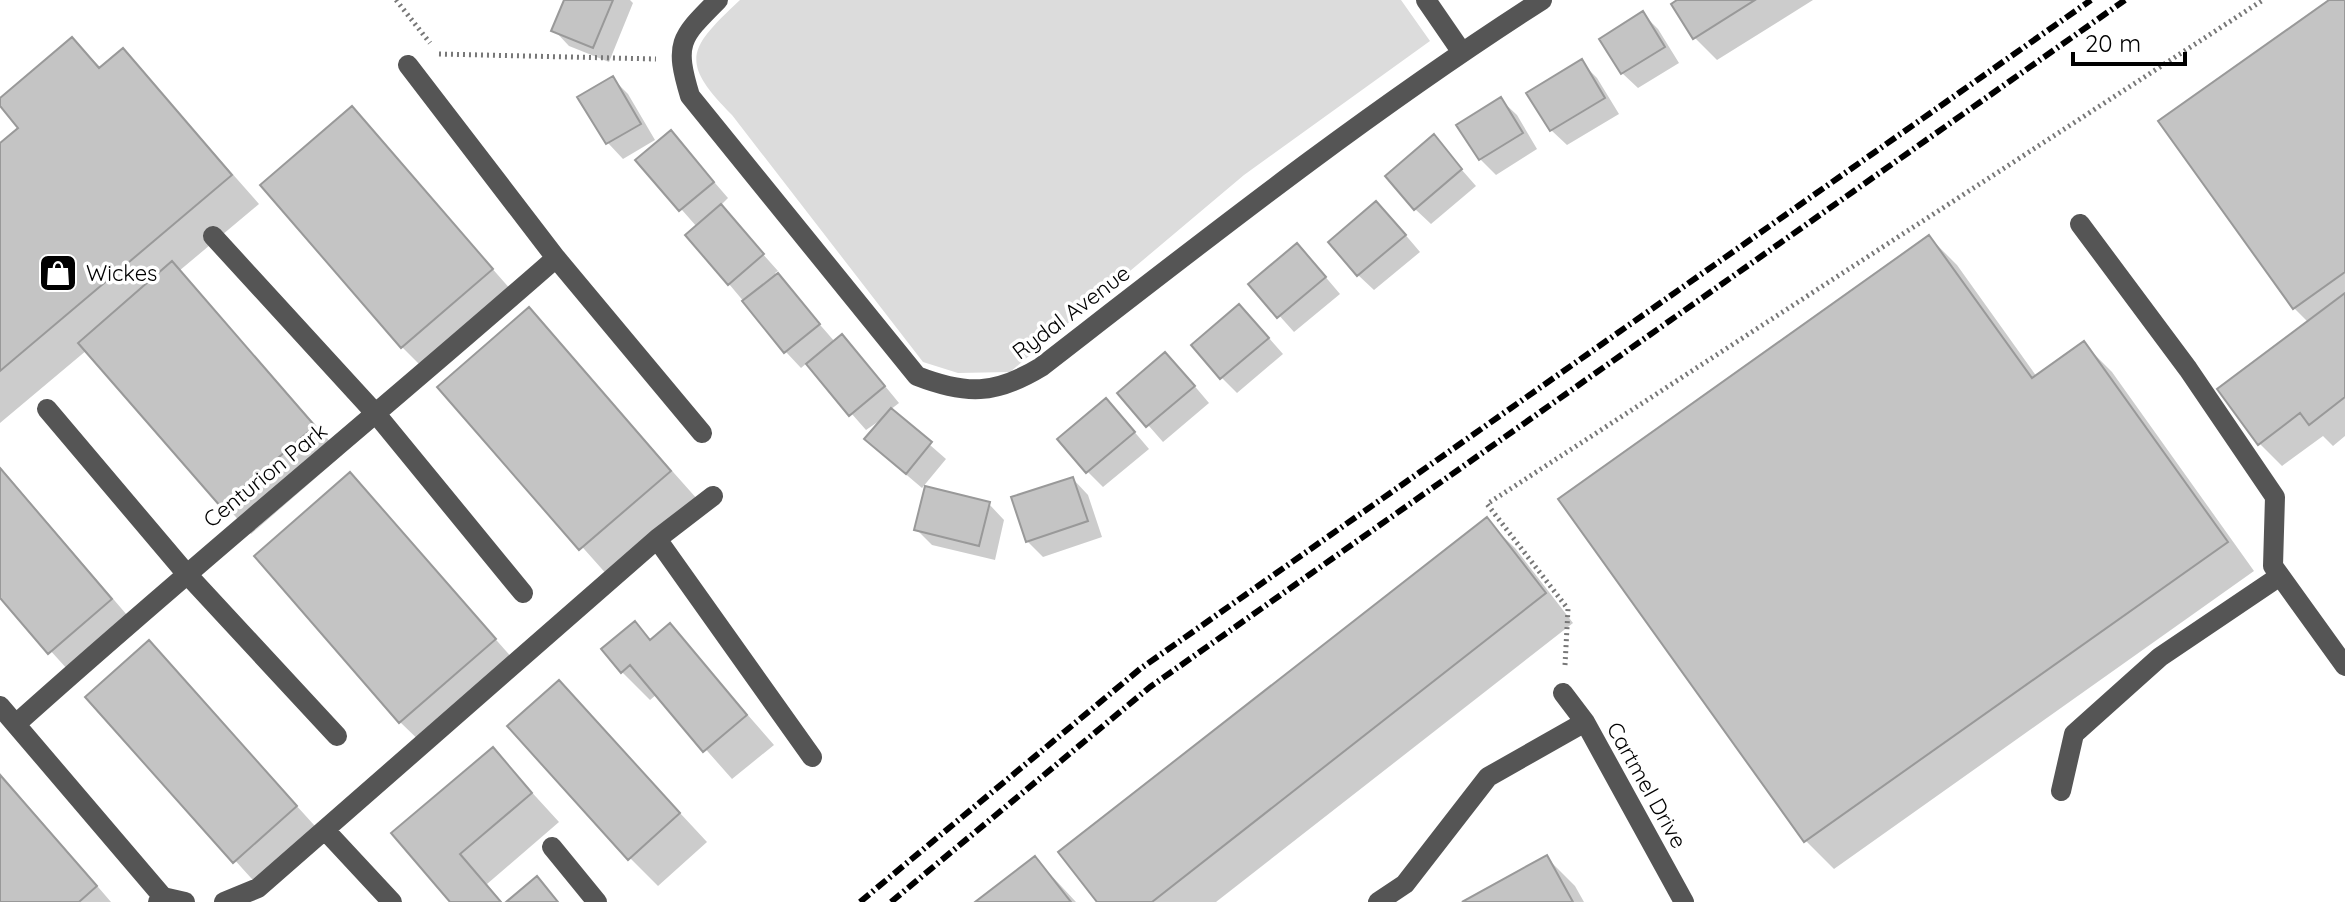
<svg xmlns="http://www.w3.org/2000/svg" width="2345" height="902" font-family="Quicksand,sans-serif">
	<rect width="100%" height="100%" fill="#fff"/>
	<!-- green -->
	<path fill="#dcdcdc" d="M740,0H1401L1430,41L1244,175L1010,372L958,373L923,362L732,115C678,61 689,48 740,0Z"/>
	<!-- shadow -->
	<path fill="#0003" d="M567,0H630L633,3L609,62L569,46L554,30Z
		M1681,0H1813L1717,60L1694,37Z
		M2332,0H2345V436L2333,446L2323,436L2282,466L2260,444L2219,389L2309,323L2294,308Z
		M1643,14L1658,29L1679,63L1638,88L1622,73Z
		M72,39L102,69L123,50L259,204L179,271L342,455L251,534L87,350L0,423V146L21,128L0,100Z
		M1581,62L1597,78L1619,114L1567,145L1551,130Z
		M612,78L628,94L655,140L623,159L608,143Z
		M1501,100L1517,115L1537,149L1496,175L1480,159Z
		M352,109L519,299L430,375L402,347Z
		M671,132L728,198L720,206L778,271L775,273L835,342L857,352L899,403L890,410L946,459L922,488L882,454L885,417L866,430L807,363L801,368L786,352L729,284L697,227L638,160Z
		M1433,137L1476,186L1431,224L1415,209Z
		M1392,219L1420,252L1374,290L1358,275Z
		M1929,237L1957,265L2037,377L2084,344L2112,372L2254,571L1834,869L1806,841L1561,499Z
		M1312,261L1340,294L1294,332L1251,284Z
		M529,310L698,500L609,577L440,387Z
		M1255,322L1283,354L1237,393L1221,377Z
		M1181,370L1209,403L1163,442L1120,393Z
		M1121,416L1149,449L1103,487L1088,472Z
		M0,467L139,629L78,681L0,595Z
		M350,475L522,669L429,750L400,722Z
		M1073,479L1088,495L1102,537L1043,557L1027,541Z
		M989,504L1004,520L995,560L932,545L916,529Z
		M1486,520L1515,548L1573,623L1216,902H1099Z
		M635,624L652,641L670,626L774,745L732,779L657,694L650,700L622,672Z
		M149,643L324,836L262,890L88,698Z
		M559,683L707,842L658,886L630,858Z
		M493,750L559,822L487,884L502,902H453L394,833Z
		M0,773L111,902H0Z
		M1546,857L1575,886L1584,902H1466Z
		M1035,858L1076,902H978Z"/>
	<!-- building -->
	<path fill="#c4c4c4" stroke="#999" stroke-width="2" d="M564,0H613L593,48L551,31Z
		M1677,0H1755L1693,39L1671,4Z
		M2329,0H2345V272L2293,309L2158,121Z
		M1643,11L1665,47L1621,74L1599,39Z
		M72,37L99,68L123,48L232,175L0,371V143L18,128L0,106V98Z
		M1582,59L1605,98L1550,131L1526,93Z
		M613,76L641,124L606,144L577,97Z
		M1501,97L1523,133L1479,160L1456,125Z
		M352,106L493,269L401,348L260,185Z
		M671,130L714,182L679,211L635,160Z
		M1434,134L1462,169L1414,210L1385,176Z
		M1376,201L1406,235L1357,276L1328,242Z
		M721,204L764,254L728,285L685,235Z
		M1929,235L2032,378L2084,341L2228,542L1804,842L1558,499Z
		M1297,243L1326,277L1277,318L1248,284Z
		M172,261L315,426L221,507L78,343Z
		M778,273L820,324L784,353L742,301Z
		M2345,293V397L2309,425L2300,413L2258,445L2217,389Z
		M1239,304L1269,338L1220,379L1191,345Z
		M529,307L671,471L579,550L437,387Z
		M842,334L885,386L849,416L806,364Z
		M1165,352L1195,386L1146,427L1117,393Z
		M1106,398L1135,432L1086,473L1057,439Z
		M891,408L932,442L906,474L864,439Z
		M0,468L112,599L48,654L0,598Z
		M350,472L496,639L399,723L254,556Z
		M1073,477L1088,521L1026,542L1011,497Z
		M925,486L990,502L979,546L914,530Z
		M1487,517L1546,593L1152,902H1097L1058,852Z
		M635,621L650,640L670,623L747,715L703,752L630,665L621,673L601,649Z
		M149,640L297,806L233,863L85,697Z
		M559,680L680,813L628,860L507,726Z
		M493,747L532,793L460,854L501,902H450L391,833Z
		M0,775L97,886L79,902H0Z
		M1547,855L1573,902H1462Z
		M1035,856L1071,902H975Z
		M537,876L558,902H506Z"/>
	<g fill="none" stroke-linecap="round" stroke-linejoin="round">
		<!-- path -->
		<path stroke="#777" stroke-width="5" stroke-dasharray="2 4" stroke-linecap="butt" d="M396,0L430,43
			M439,54L656,59
			M1565,665L1568,609L1487,504L2263,0"/>
		<!-- minor -->
		<path stroke="#555" stroke-width="20" d="M718,0C680,38 674,43 690,96L917,376C966,395 995,395 1041,367C1205,240 1367,112 1542,0
			M1426,0L1461,51
			M408,65L556,258L702,433
			M2080,224L2188,369L2275,497L2273,566L2345,666
			M213,236L377,415L523,593
			M47,409L185,572L337,736
			M657,539L812,757
			M1563,693L1585,722L1684,902
			M0,706L163,897L158,902
			M16,724C193,565 377,415 556,258
			M2061,791L2074,734L2160,657L2280,576
			M325,830L392,902
			M552,847L597,902
			M163,897L185,902
			M224,902L258,888L657,539L713,496
			M1378,902L1405,884L1488,777L1585,722"/>
		<!-- rail -->
		<path stroke="#000" stroke-width="6" stroke-dasharray="12 4 2 4" stroke-linecap="butt" d="M860,902L1140,669L2091,0
			M891,902L1150,687L2125,0"/>
	</g>
	<!-- icons -->
	<defs>
		<g id="shop-square" transform="scale(2)"><rect x="-9" y="-9" width="18" height="18" rx="4" fill="#000" stroke="#fff"/><path d="M-5-2.5h2.3a2.7 3.5 0 0 1 5.4 0H5L5.5 6h-11ZM-1.5-2.5h3a1.5 2.3 0 0 0-3 0Z" fill="#fff"/></g>
	</defs>
	<g fill-rule="evenodd">
		<use href="#shop-square" x="58" y="273"/>
	</g>
	<g text-anchor="middle" dominant-baseline="central" stroke-width="7" stroke-linejoin="round" paint-order="stroke">
		<!-- poi labels -->
		<g font-size="22" fill="#000" stroke="#fff" text-anchor="start">
			<text x="86" y="273">Wickes</text>
		</g>
		<!-- street labels -->
		<g font-size="22" fill="#000" stroke="#fff">
			<text transform="translate(1071 312) rotate(-37)">Rydal Avenue</text>
			<text transform="translate(265 475) rotate(-39)">Centurion Park</text>
			<text transform="translate(1647 785) rotate(61)">Cartmel Drive</text>
		</g>
	</g>
	<!-- scale -->
	<path d="M2073 52v12h112v-12" fill="none" stroke="#000000" stroke-width="4"/>
	<text x="2085" y="52" font-size="24" fill="#000000" stroke="#ffffff" stroke-width="6" paint-order="stroke">20 m</text>
</svg>
